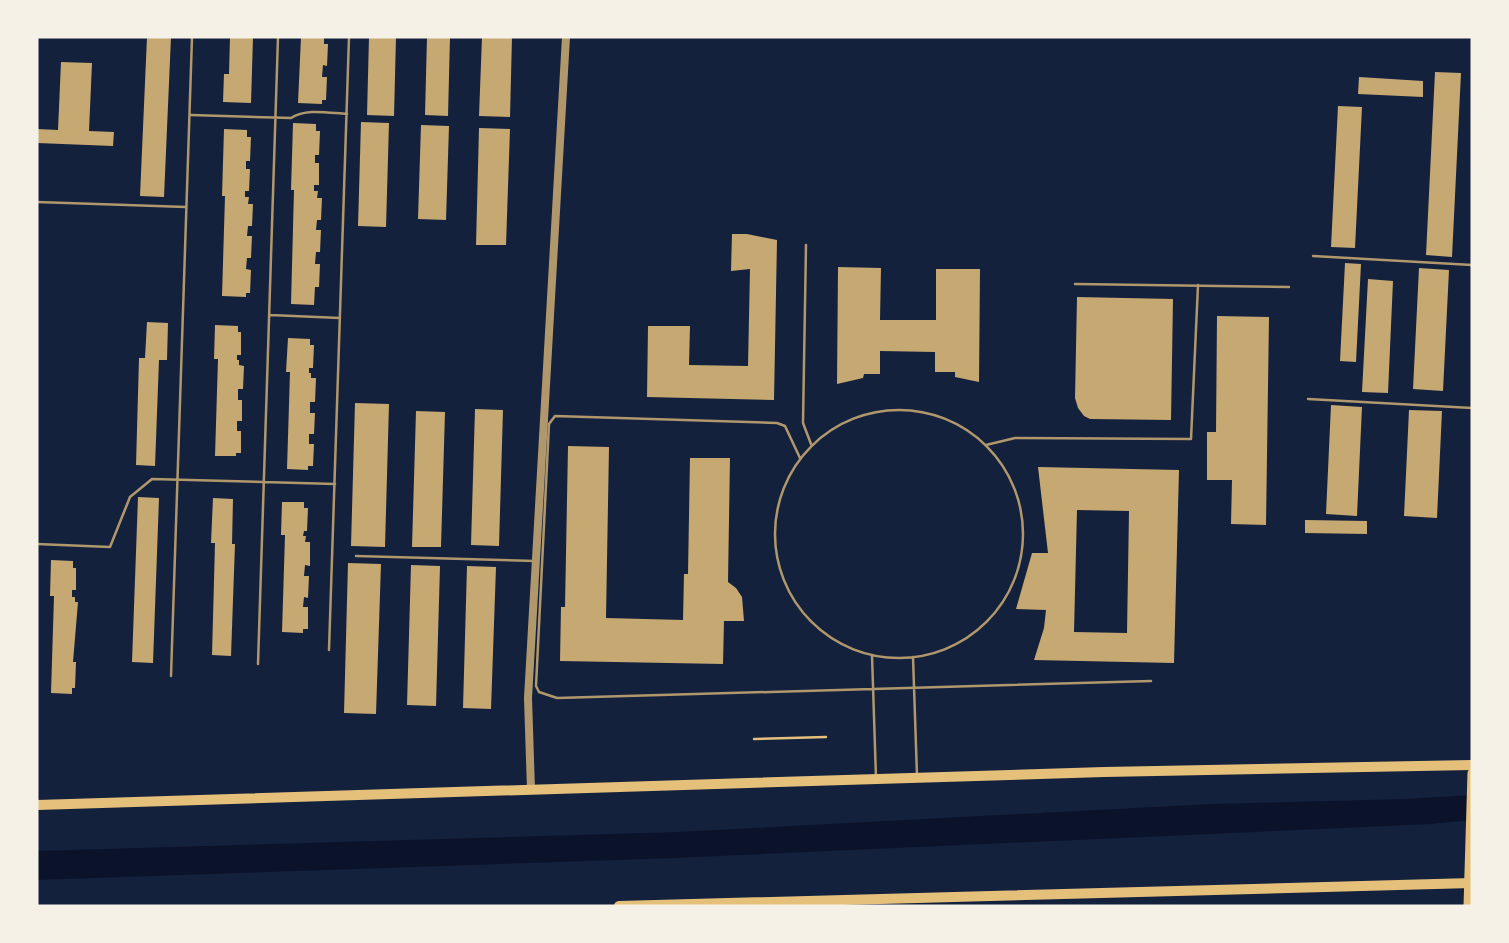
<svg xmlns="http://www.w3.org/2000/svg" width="1509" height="943" font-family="'Sofia Sans Condensed',sans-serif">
	<rect width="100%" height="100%" fill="#14213d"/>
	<!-- water -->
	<path fill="#0b132b" d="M1472,795V820L1431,824L675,858L37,880V851L676,832L1211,804L1405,799Z"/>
	<!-- building -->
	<path fill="#c6a872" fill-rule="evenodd" d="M147,37H171L164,197L140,196Z
		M230,37H253L251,103L223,102L224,74H229Z
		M301,37H324V44H328L327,66L323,65L322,77H327L326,100H322V104L298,103Z
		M369,37H396L394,116L367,115Z
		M427,37H450L448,116L425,115Z
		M482,37H512L510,117L479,116Z
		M61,62L92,63L89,131L114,132L113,146L37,143V129L58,130Z
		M1435,72L1461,73L1452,257L1426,255Z
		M1359,77L1423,81V97L1358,94Z
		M1338,106L1362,107L1355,248L1331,247Z
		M361,122L389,123L386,227L358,226Z
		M293,123L316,124V131H320L319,155H315V163H319V185H314V191H318L317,198H322L321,220H317L316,230H321L320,252H316L315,264H320L319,287H315L314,305L291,304L294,190H291Z
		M421,125L449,126L446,220L418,219Z
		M479,128L510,129L506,245H476Z
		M224,129L247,130V137H251L250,161H246V169H250L249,191H245V197H249L248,204H253L252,226H248L247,236H252L251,258H247L246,269L251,270L250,293H246V297L222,296L225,196H222Z
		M732,234H747L777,240L774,400L647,397L648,326H690L689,365L748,366L750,269L731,271Z
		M1345,263L1361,264L1356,362L1340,361Z
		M838,267L881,268L880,320H936V269H980L979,382L955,377V372H935V352L880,351V374H864L863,378L837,384Z
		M1419,268L1449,270L1443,391L1413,389Z
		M1368,279L1393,281L1388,393L1362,392Z
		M1077,297L1173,299L1171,420L1090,419L1084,416L1078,408L1075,398Z
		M1217,316L1269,317L1266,525L1231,524L1232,480H1207V432H1216Z
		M147,322L168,323L167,360H159L155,466L136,465L139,358H145Z
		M215,325L238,326V332H241V355H237V360H239V365L244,366L243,389H238V400H242V421H237V431H241V453H236V456H215L218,359H214Z
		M288,338L310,339V345H314L313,368H309V373H311V378H316L315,402H310V413H315L314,434H309V444H314L313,466H308V470L287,469L290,372H286Z
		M355,403L389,404L385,547L351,546Z
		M1331,405L1362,407L1357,516L1326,514Z
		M475,409L503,410L499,546L471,545Z
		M1409,410L1442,411L1437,518L1404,516Z
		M416,411L445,412L441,547H412Z
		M568,446L609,447L606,618L683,620L684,574H688L690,458H730L728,582L736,588L742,597L744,621H724L723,664L560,661L561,607H565Z
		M1038,467L1179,470L1174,663L1034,660L1044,628L1046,610L1016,609L1032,553H1048ZM1077,510L1129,511L1127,633L1074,632Z
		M138,497L159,498L153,663L132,662Z
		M213,498L233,499L232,544H235L231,656L212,655L215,543H211Z
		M282,502H304V508H308L307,531H304L303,536H306L305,542H310V566L305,565L304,576H309L308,598L304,597L303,607H308V629H303V633L282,632L285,535H281Z
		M1305,520L1367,521V534L1305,533Z
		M51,560L73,561V568H76V590H72V597H75V602H78L73,662H76L75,688H72V694L51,693L54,596H50Z
		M348,563L381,564L376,714L344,713Z
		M411,565L440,566L436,706L407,705Z
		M467,566L496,567L491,709L463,708Z"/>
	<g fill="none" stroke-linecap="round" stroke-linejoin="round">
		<!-- path -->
		<path stroke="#e5c07b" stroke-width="2.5" d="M754,739L826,737"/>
		<!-- service -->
		<path stroke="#b1986c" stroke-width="2.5" d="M191,115L291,118C306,108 329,113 347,114
			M37,202L186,207
			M806,245L803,423L811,444
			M1313,256L1472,265
			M1075,284L1289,287
			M270,315L340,318
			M1308,399L1472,408
			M775 534a124 124 0 1 1 248 0a124 124 0 1 1-248 0Z
			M986,445L1015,438L1191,439L1198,285
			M800,458L785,426L777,423L555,416L549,424L536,686L539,692L557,698L1151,681
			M37,544L110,547L130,497L152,479L335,484
			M356,556L535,561
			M329,650L349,37
			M872,655L876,778
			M913,657L917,776
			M258,664L278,37
			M171,676L192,37"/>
		<!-- tertiary -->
		<path stroke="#b1986c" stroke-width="8" d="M531,790L528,698L566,37"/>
		<!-- secondary -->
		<path stroke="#e5c07b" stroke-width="9" d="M1468,906L1472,773"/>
		<!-- primary -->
		<path stroke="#e5c07b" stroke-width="10" d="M37,805L1104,772L1472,765
			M619,906L1472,883"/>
	</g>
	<!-- border -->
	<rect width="1509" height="943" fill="none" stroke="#f6f1e7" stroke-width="77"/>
</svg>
